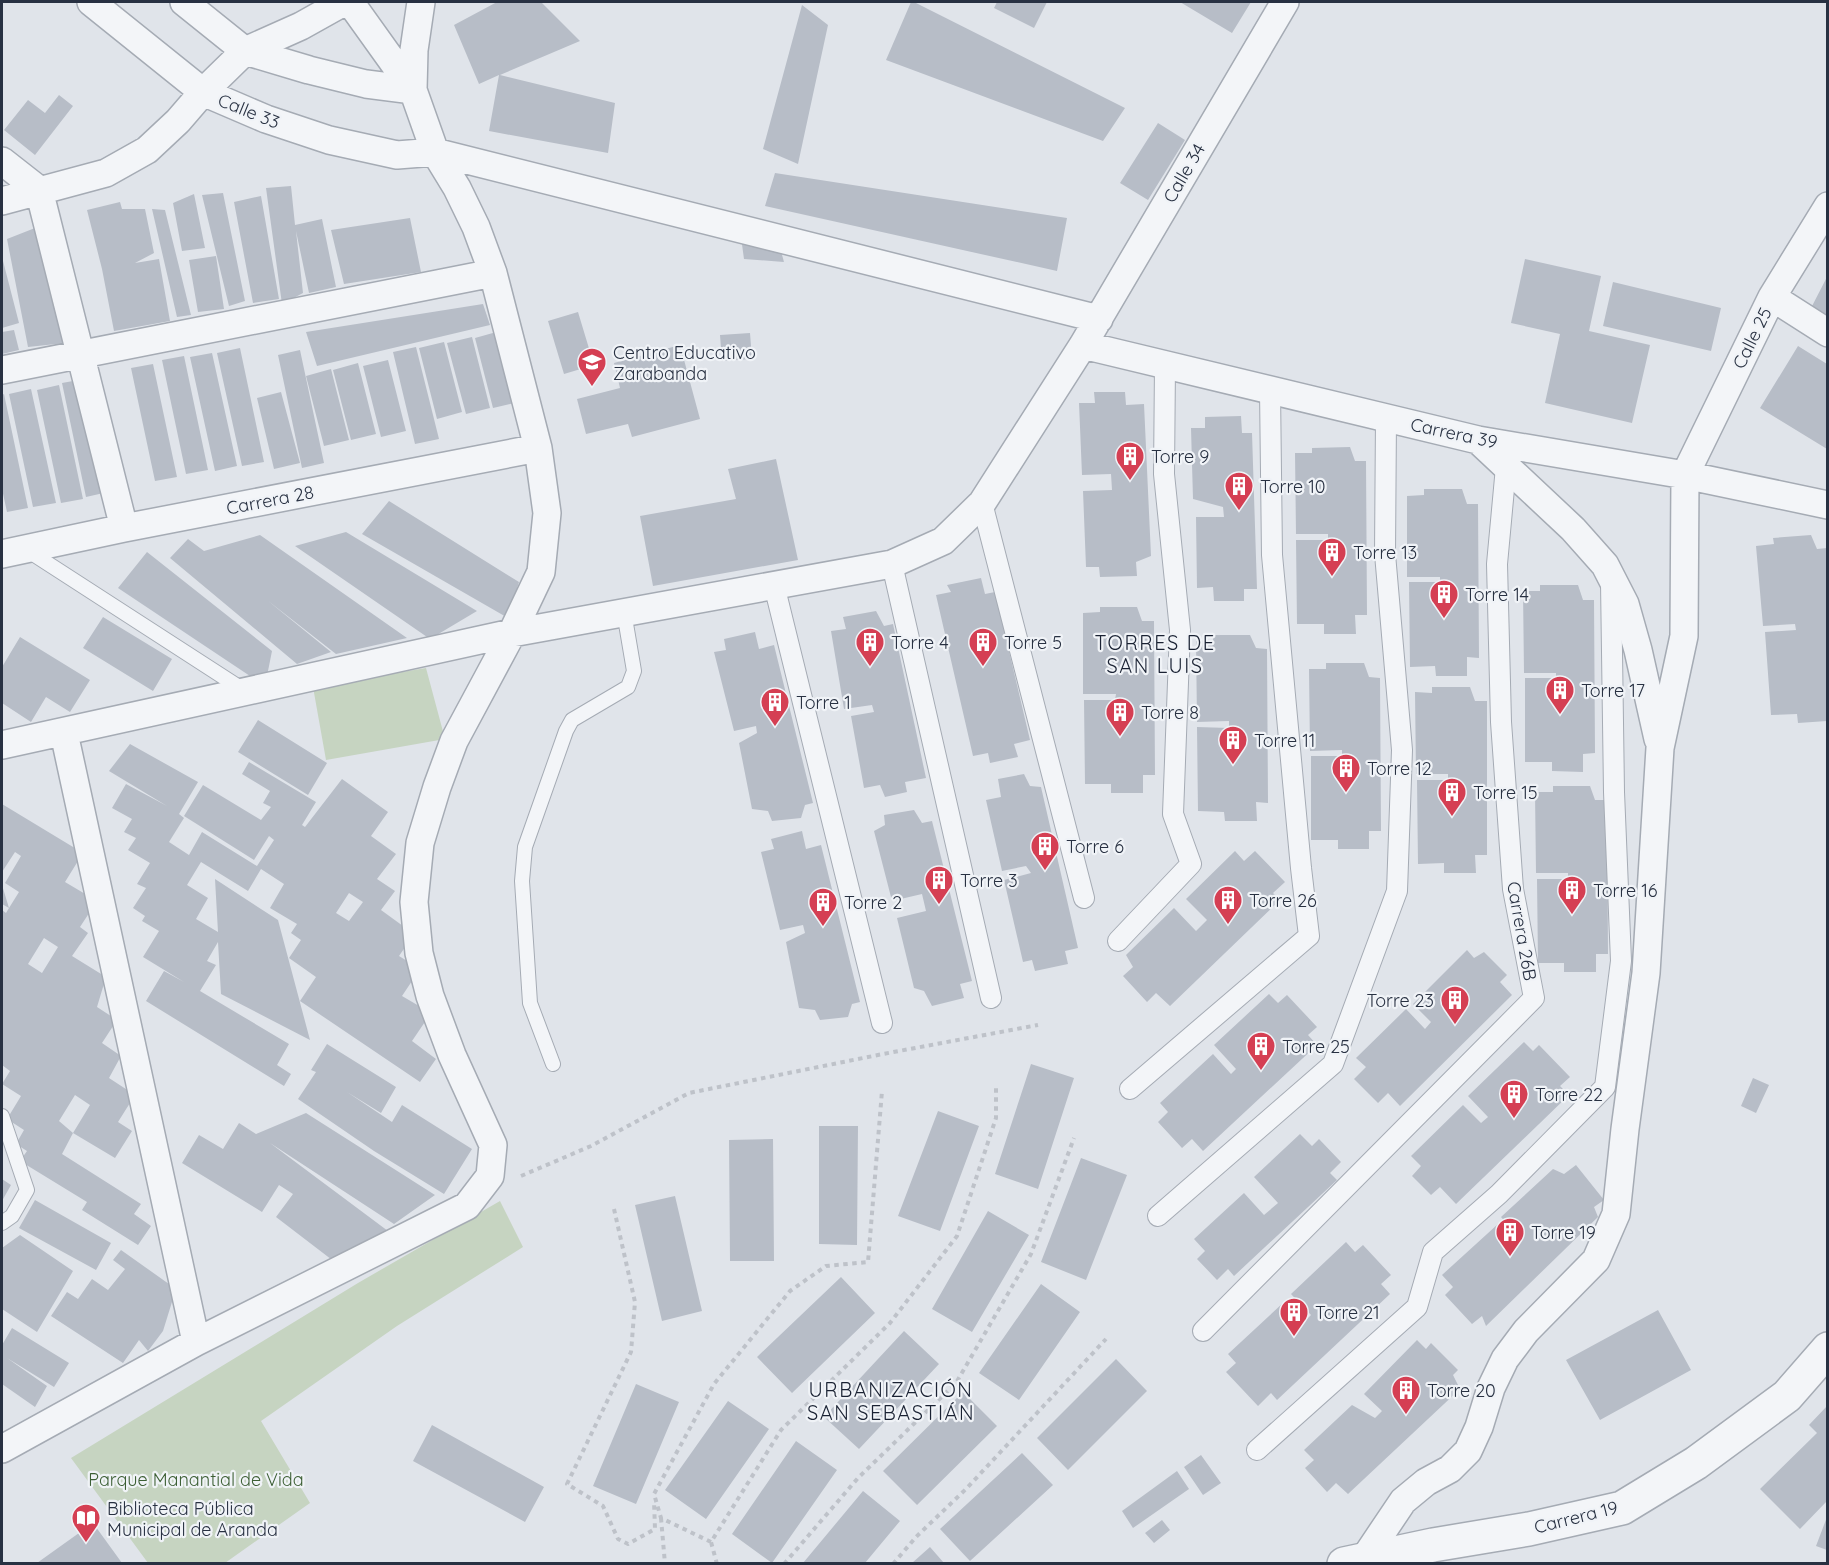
<svg xmlns="http://www.w3.org/2000/svg" width="1829" height="1565" font-family="Quicksand,sans-serif">
	<rect width="100%" height="100%" fill="#e0e4ea"/>
	<!-- green -->
	<path fill="#c6d4c1" d="M426,668L445,739L326,760L313,687Z
		M500,1201L523,1247L397,1326L261,1421L310,1503L225,1563H148L71,1458L358,1283Z"/>
	<!-- building -->
	<path fill="#b7bdc7" fill-rule="evenodd" d="M497,2H541L580,41L500,75L615,103L608,153L489,131L499,75L479,84L454,25Z
		M911,2H914L1125,108L1103,141L886,60Z
		M997,2H1047L1034,28L994,8Z
		M1180,2H1251L1232,33Z
		M802,5L828,25L798,164L763,149Z
		M59,95L73,106L35,155L4,130L28,100L45,113Z
		M1158,123L1185,140L1148,200L1120,183Z
		M775,173L1067,218L1057,271L765,206Z
		M291,186L295,225L322,219L336,287L309,293L296,231L303,293L282,304L266,188Z
		M223,193L245,301L229,306L202,195Z
		M194,194L205,248L182,251L173,203Z
		M261,196L279,299L253,303L234,202Z
		M120,202L122,209H145L154,253L135,263L159,259L170,321L114,331L102,269L87,210Z
		M152,209L165,210L191,315L177,317Z
		M410,218L421,272L344,284L331,230Z
		M35,228L65,343L28,347L7,239Z
		M741,237L779,244L784,262L744,259Z
		M216,256L224,309L198,312L189,260Z
		M2,257L19,323L2,328Z
		M1525,259L1601,276L1589,331L1650,345L1632,423L1545,403L1560,334L1511,323Z
		M1827,277V320L1810,310Z
		M1613,282L1721,308L1711,351L1603,326Z
		M483,304L490,325L317,366L306,332Z
		M578,312L594,365L564,374L548,321Z
		M14,330L19,350L2,354V332Z
		M500,331L519,402L493,408L475,338Z
		M750,333L752,359L722,361L720,335Z
		M472,337L490,408L466,414L447,343Z
		M444,342L462,412L437,419L419,348Z
		M680,345L700,419L632,437L628,424L586,434L577,399L620,388L614,363Z
		M1798,346L1827,364V449L1760,408Z
		M416,347L439,439L415,444L393,352Z
		M240,348L264,462L242,466L217,353Z
		M300,350L324,463L302,468L278,355Z
		M212,353L237,466L215,471L190,357Z
		M184,356L208,470L186,474L162,360Z
		M388,360L406,431L381,437L363,366Z
		M358,363L376,434L351,440L333,370Z
		M153,364L177,477L155,481L131,368Z
		M331,369L349,440L324,446L306,376Z
		M84,379L108,492L86,497L62,383Z
		M59,385L83,499L61,503L37,390Z
		M31,389L56,503L33,507L9,394Z
		M281,392L300,463L274,469L257,398Z
		M1094,392H1125L1126,405L1144,404L1151,556L1136,562L1137,576L1100,577L1099,567H1086L1083,491L1112,490L1111,474L1082,475L1079,403H1095Z
		M4,394L28,508L7,512L2,489V395Z
		M1241,416L1242,433H1252L1257,589H1244V601H1214L1213,587L1197,588L1196,517H1224L1223,507L1193,499L1191,428H1205V417Z
		M1350,447L1355,461H1366L1367,615H1355L1356,634H1324V624H1297L1296,540H1328V534H1296L1295,453H1312V448Z
		M776,459L798,560L653,586L640,516L736,499L728,469Z
		M1424,489H1462L1467,504H1478L1479,658L1467,657V676H1436L1435,666L1410,667L1409,582H1440V577H1407V496L1424,495Z
		M389,501L519,582L508,618L362,534Z
		M346,532L477,611L430,639L295,546Z
		M260,535L407,638L336,654L267,600L331,652L297,664L170,558L188,539L204,551Z
		M1811,535L1817,549L1827,548V721L1798,723L1797,714L1771,715L1765,632L1796,630L1795,624L1763,626L1756,546L1774,544L1773,538Z
		M147,552L272,651L265,686L118,588Z
		M981,578L985,594L995,592L1030,740L1014,744L1018,757L990,763L988,753L973,756L936,595L951,592L947,585Z
		M1540,585H1578L1583,600H1594L1595,753L1583,754V772L1552,771V762H1525V678H1556V673H1524L1523,591H1540Z
		M1100,607H1137L1142,621H1154L1155,775H1143V793H1111V784H1085L1084,700H1115L1116,694H1083V613L1100,612Z
		M876,611L884,626L893,624L926,778L905,782L907,792L885,797L880,785L864,788L851,716L874,712L872,705L844,709L831,631L846,629L843,617Z
		M103,617L172,659L153,691L83,648Z
		M755,632L759,649L774,645L813,803L805,805L801,818L772,821L768,811L752,809L739,743L757,733L756,726L734,731L714,652L726,650L724,639Z
		M1213,635H1250L1256,648L1267,649L1268,803L1256,802L1257,821H1225L1224,812L1198,811L1197,727L1229,728V721L1197,722L1196,641L1213,640Z
		M20,637L90,680L70,712L46,697L31,722L2,703V667Z
		M1326,663H1364L1369,677L1380,678L1381,831H1369V849H1338V840H1311V756H1342V750L1310,751L1309,669H1326Z
		M1432,687H1470L1475,701H1487V855H1475L1476,873H1444V863L1418,864L1417,780H1448V774H1416L1415,692L1432,693Z
		M258,720L327,763L308,795L238,752Z
		M130,744L198,782L179,814L184,818L169,842L189,855L202,832L257,866L274,840L269,836L254,860L184,816L203,785L261,820L271,807L263,803L270,791L242,774L249,762L316,802L302,825L305,827L342,779L388,812L371,836L396,854L377,879L395,891L381,910L414,934L399,956L420,969L402,996L431,1013L412,1041L436,1059L420,1082L300,1001L316,977L289,958L301,940L291,933L297,924L270,908L284,884L261,869L248,891L201,862L187,885L208,898L196,919L218,932L215,879L278,920L310,1040L221,994L218,942L207,961L216,965L200,991L289,1044L277,1065L291,1074L284,1086L146,1001L164,971L184,982L143,957L159,931L142,921L145,916L133,908L146,888L137,884L150,863L128,850L136,838L124,832L132,819L112,808L126,784L167,806L109,771ZM349,893L363,902L349,921L336,913Z
		M1024,774L1030,786L1041,787L1078,948L1065,951L1068,964L1035,971L1032,960L1023,962L1004,880L1031,873L1026,866L1002,871L986,800L1001,797L998,779Z
		M1553,786H1590L1595,800H1607L1608,954H1596V972H1564V963H1538L1537,879H1568V873H1536L1535,792H1553Z
		M2,804L83,853L65,882L97,901L80,927L88,933L72,956L106,977L97,1007L117,1020L102,1043L121,1056L109,1078L135,1095L118,1122L132,1131L115,1158L73,1133L90,1105L75,1095L59,1121L73,1133L62,1154L141,1204L134,1214L151,1226L138,1245L82,1210L87,1202L20,1161L27,1151L16,1144L24,1130L7,1119L21,1096L2,1084L10,1071L2,1065V910L6,913L9,908L2,904V885L9,908L19,892L5,883L21,856L15,852L2,872ZM44,938L58,947L42,973L28,964Z
		M914,810L922,823L932,821L972,981L960,984L964,998L932,1006L924,991L914,988L897,918L926,911L922,894L892,901L874,831L885,825L884,815Z
		M802,831L806,849L821,845L860,1002L852,1004L848,1017L820,1020L815,1010L799,1008L786,942L805,933L803,925L780,930L761,852L774,849L771,839Z
		M1235,851L1244,861L1255,851L1285,882L1273,893L1280,900L1170,1006L1156,993L1147,1002L1123,976L1133,967L1126,955L1174,908L1196,931L1207,920L1186,899Z
		M1467,950L1474,958L1484,952L1507,975L1500,982L1512,995L1400,1106L1388,1093L1378,1103L1354,1079L1366,1067L1356,1058L1406,1009L1425,1029L1431,1022L1413,1004Z
		M1269,994L1278,1003L1287,995L1317,1027L1308,1035L1317,1045L1203,1151L1192,1139L1182,1148L1158,1122L1168,1112L1160,1103L1213,1054L1231,1074L1236,1069L1214,1045Z
		M1524,1042L1533,1051L1539,1045L1570,1077L1560,1086L1569,1095L1456,1204L1440,1187L1431,1195L1412,1176L1421,1166L1411,1156L1463,1105L1481,1123L1488,1117L1468,1096Z
		M327,1044L396,1087L381,1113L347,1092L392,1122L402,1105L472,1149L444,1194L374,1151L298,1099L316,1072L311,1070Z
		M1031,1064L1074,1078L1038,1189L995,1174Z
		M1753,1078L1769,1085L1756,1113L1741,1106Z
		M938,1111L979,1126L940,1231L898,1216Z
		M306,1113L435,1195L394,1224L270,1143L392,1234L340,1266L276,1217L293,1194L279,1185L262,1212L182,1163L199,1135L223,1149L239,1123L256,1134Z
		M819,1126H858L857,1245L819,1244Z
		M1300,1134L1312,1146L1319,1139L1341,1162L1330,1173L1337,1180L1234,1276L1228,1269L1217,1280L1197,1259L1205,1251L1194,1239L1244,1193L1264,1215L1278,1203L1254,1177Z
		M773,1139L774,1261H730L729,1140Z
		M1081,1158L1127,1175L1086,1280L1041,1262Z
		M1576,1165L1604,1200L1594,1207L1598,1217L1486,1326L1482,1316L1472,1324L1445,1295L1453,1287L1442,1275L1498,1224L1512,1238L1516,1234L1501,1217L1553,1169L1564,1174Z
		M2,1179L11,1185L2,1201Z
		M675,1196L702,1311L662,1321L635,1205Z
		M35,1200L111,1243L96,1270L19,1228Z
		M988,1211L1029,1235L972,1332L932,1309Z
		M20,1235L73,1271L37,1332L2,1309V1248Z
		M1346,1242L1355,1252L1363,1245L1391,1275L1381,1284L1390,1294L1277,1400L1271,1393L1258,1406L1226,1372L1236,1363L1228,1354L1284,1302L1303,1323L1311,1315L1291,1294Z
		M121,1250L176,1289L163,1331L148,1351L139,1340L123,1363L51,1316L67,1292L78,1299L92,1279L108,1290L125,1269L113,1260Z
		M841,1277L875,1313L792,1393L757,1357Z
		M1041,1284L1080,1312L1019,1400L979,1373Z
		M1658,1310L1691,1370L1600,1420L1566,1360Z
		M12,1328L69,1363L54,1387L7,1358L47,1386L35,1407L2,1384V1345Z
		M904,1331L939,1364L859,1449L824,1417Z
		M1417,1340L1426,1349L1431,1343L1458,1370L1453,1375L1460,1389L1348,1494L1336,1483L1327,1492L1305,1468L1314,1460L1304,1450L1352,1405L1375,1418L1382,1411L1364,1394Z
		M1116,1359L1147,1391L1068,1470L1037,1438Z
		M636,1384L679,1402L636,1504L593,1486Z
		M963,1392L997,1426L917,1505L883,1471Z
		M728,1401L769,1429L706,1519L665,1490Z
		M1827,1406V1501L1800,1529L1760,1489L1817,1433L1809,1425Z
		M432,1425L544,1487L525,1522L413,1461Z
		M796,1441L837,1470L772,1563L732,1534Z
		M1022,1453L1053,1485L970,1561L940,1529Z
		M1201,1455L1221,1483L1203,1495L1184,1467Z
		M1177,1471L1189,1489L1133,1528L1122,1511Z
		M863,1491L900,1521L865,1563H803Z
		M1827,1517V1550L1816,1546Z
		M1162,1520L1170,1530L1154,1543L1145,1533Z
		M93,1523L122,1563H37Z
		M930,1547L944,1563H912Z"/>
	<g fill="none" stroke-linecap="round" stroke-linejoin="round">
		<!-- service casing -->
		<g stroke="#a5abb4" stroke-width="16">
			<path id="service" d="M27,550L245,691
				M553,1064L530,1003L522,881L525,847L566,731L572,720L628,687L634,671L624,612
				M2,1116L27,1190L12,1216L2,1223"/>
		</g>
		<!-- pedestrian casing -->
		<g stroke="#a5abb4" stroke-width="22">
			<path id="pedestrian" d="M982,503L1084,898
				M892,564L991,998
				M774,585L882,1023
				M1118,941L1191,864L1173,814L1180,630L1164,474L1165,365
				M1130,1089L1309,936L1301,868L1272,555L1270,390
				M1158,1216L1333,1064L1397,891L1402,750L1385,554L1386,418
				M1203,1331L1534,998L1513,889L1501,722L1497,564L1506,467
				M1257,1450L1417,1307L1433,1252L1499,1194L1605,1087L1621,961L1614,792L1611,582"/>
		</g>
		<!-- minor casing -->
		<g stroke="#a5abb4" stroke-width="30">
			<path id="minor" d="M91,2L203,92L266,119L329,140L397,155L435,152L1099,319
				M184,2L245,51L309,70L366,84L413,90
				M350,2L413,90
				M2,161L39,190L124,528
				M2,201L106,173L147,150L178,121L203,92L245,51L301,26L344,2
				M1772,297L1828,333
				M1083,345L1478,440L1685,475L1828,505
				M2,370L493,273
				M1478,440L1573,529L1605,565L1625,604L1638,650L1658,739
				M2,554L124,528L538,448
				M64,733L196,1342
				M2,745L512,633L892,564L943,541L982,503L1083,345L1285,2
				M2,1449L196,1342L467,1206L490,1176L493,1145L452,1055L430,996L419,953L414,902L420,843L437,787L454,741L512,633L541,572L547,513L538,448L493,273L476,227L457,188L435,152L413,90L414,50L421,2
				M1364,1559L1403,1501L1426,1482L1450,1469L1468,1451L1479,1427L1491,1388L1505,1359L1526,1331L1596,1260L1616,1214L1625,1129L1646,973L1660,748L1684,636L1685,475L1772,297L1828,206"/>
		</g>
		<!-- tertiary casing -->
		<g stroke="#a5abb4" stroke-width="36">
			<path id="tertiary" d="M1344,1564L1433,1545L1529,1529L1622,1508L1696,1463L1787,1396L1828,1349"/>
		</g>
		<!-- path -->
		<path stroke="#bec2c9" stroke-width="4" stroke-dasharray="4.5 4.5" stroke-linecap="butt" d="M521,1176L591,1146L689,1093L883,1054L1038,1025
			M614,1209L635,1302L631,1352L567,1484L603,1506L618,1539L628,1544L655,1529L654,1501
			M661,1518L665,1564
			M711,1542L661,1518L654,1494L714,1384L790,1291L826,1266L868,1262L882,1091
			M717,1564L711,1542L781,1430L890,1323L957,1236L996,1118V1085
			M784,1564L858,1478L956,1383L1031,1254L1074,1138
			M893,1564L916,1537L966,1489L1106,1339"/>
		<!-- service -->
		<use href="#service" stroke="#f3f5f8" stroke-width="14"/>
		<!-- pedestrian -->
		<use href="#pedestrian" stroke="#f3f5f8" stroke-width="20"/>
		<!-- minor -->
		<use href="#minor" stroke="#f3f5f8" stroke-width="27"/>
		<!-- tertiary -->
		<use href="#tertiary" stroke="#f3f5f8" stroke-width="33"/>
	</g>
	<!-- icons -->
	<defs>
		<g id="school-pin" transform="scale(1.5)"><path d="M0 17L-7.5 6A9.5 9.5 0 1 1 7.5 6Z" fill="#d53f53" stroke="#f0f3f7"/><path d="M0-5L7-2L0 1L-7-2ZM-4 1L0 2.5L4 1V4Q0 6-4 4Z" fill="#fff"/></g>
		<g id="building-pin" transform="scale(1.5)"><path d="M0 17L-7.5 6A9.5 9.5 0 1 1 7.5 6Z" fill="#d53f53" stroke="#f0f3f7"/><path d="M-4-6H4V6H1V3H-1V6H-4ZM-2.5-4.3h1.7v1.8h-1.7ZM.8-4.3h1.7v1.8H.8ZM-2.5-1h1.7V.8h-1.7ZM.8-1h1.7V.8H.8Z" fill="#fff"/></g>
		<g id="library-pin" transform="scale(1.5)"><path d="M0 17L-7.5 6A9.5 9.5 0 1 1 7.5 6Z" fill="#d53f53" stroke="#f0f3f7"/><path d="M-6-4Q-3-5.5-.7-3.5V5Q-3 3-6 4ZM6-4Q3-5.5 .7-3.5V5Q3 3 6 4Z" fill="#fff"/></g>
	</defs>
	<g fill-rule="evenodd">
		<use href="#school-pin" x="592" y="362"/>
		<use href="#building-pin" x="1130" y="456"/>
		<use href="#building-pin" x="1239" y="486"/>
		<use href="#building-pin" x="1332" y="552"/>
		<use href="#building-pin" x="1444" y="594"/>
		<use href="#building-pin" x="870" y="642"/>
		<use href="#building-pin" x="983" y="642"/>
		<use href="#building-pin" x="1560" y="690"/>
		<use href="#building-pin" x="775" y="702"/>
		<use href="#building-pin" x="1120" y="712"/>
		<use href="#building-pin" x="1233" y="740"/>
		<use href="#building-pin" x="1346" y="768"/>
		<use href="#building-pin" x="1452" y="792"/>
		<use href="#building-pin" x="1045" y="846"/>
		<use href="#building-pin" x="939" y="880"/>
		<use href="#building-pin" x="1572" y="890"/>
		<use href="#building-pin" x="1228" y="900"/>
		<use href="#building-pin" x="823" y="902"/>
		<use href="#building-pin" x="1455" y="1000"/>
		<use href="#building-pin" x="1261" y="1046"/>
		<use href="#building-pin" x="1514" y="1094"/>
		<use href="#building-pin" x="1510" y="1232"/>
		<use href="#building-pin" x="1294" y="1312"/>
		<use href="#building-pin" x="1406" y="1390"/>
		<use href="#library-pin" x="86" y="1518"/>
	</g>
	<g text-anchor="middle" dominant-baseline="central" stroke-width="4.5" stroke-linejoin="round" paint-order="stroke">
		<!-- street labels -->
		<g font-size="18" fill="#283142" stroke="#f0f3f7">
			<text transform="translate(249 111) rotate(22)">Calle 33</text>
			<text transform="translate(1184 173) rotate(-60)">Calle 34</text>
			<text transform="translate(1752 338) rotate(-64)">Calle 25</text>
			<text transform="translate(1454 433) rotate(12)">Carrera 39</text>
			<text transform="translate(270 500) rotate(-11)">Carrera 28</text>
			<text transform="translate(1522 931) rotate(80)">Carrera 26B</text>
			<text transform="translate(1576 1517) rotate(-14)">Carrera 19</text>
		</g>
		<!-- poi labels -->
		<g font-size="18" fill="#283142" stroke="#f0f3f7" text-anchor="start">
			<text x="613" y="352">Centro Educativo<tspan x="613" dy="21">Zarabanda</tspan></text>
			<text x="1151" y="456">Torre 9</text>
			<text x="1260" y="486">Torre 10</text>
			<text x="1353" y="552">Torre 13</text>
			<text x="1465" y="594">Torre 14</text>
			<text x="891" y="642">Torre 4</text>
			<text x="1004" y="642">Torre 5</text>
			<text x="1581" y="690">Torre 17</text>
			<text x="796" y="702">Torre 1</text>
			<text x="1141" y="712">Torre 8</text>
			<text x="1254" y="740">Torre 11</text>
			<text x="1367" y="768">Torre 12</text>
			<text x="1473" y="792">Torre 15</text>
			<text x="1066" y="846">Torre 6</text>
			<text x="960" y="880">Torre 3</text>
			<text x="1593" y="890">Torre 16</text>
			<text x="1249" y="900">Torre 26</text>
			<text x="844" y="902">Torre 2</text>
			<text x="1434" y="1000" text-anchor="end">Torre 23</text>
			<text x="1282" y="1046">Torre 25</text>
			<text x="1535" y="1094">Torre 22</text>
			<text x="1531" y="1232">Torre 19</text>
			<text x="1315" y="1312">Torre 21</text>
			<text x="1427" y="1390">Torre 20</text>
			<text x="107" y="1508">Biblioteca Pública<tspan x="107" dy="21">Municipal de Aranda</tspan></text>
		</g>
		<!-- park labels -->
		<g font-size="18" fill="#3c5f34" stroke="#f0f3f7">
			<text x="196" y="1479">Parque Manantial de Vida</text>
		</g>
		<!-- neighbourhood labels -->
		<g font-size="20" letter-spacing="1.5" fill="#1a2233" stroke="#f0f3f7">
			<text x="1155" y="642">TORRES DE<tspan x="1155" dy="23">SAN LUIS</tspan></text>
			<text x="891" y="1389">URBANIZACIÓN<tspan x="891" dy="23">SAN SEBASTIÁN</tspan></text>
		</g>
	</g>
	<!-- border -->
	<rect width="1829" height="1565" fill="none" stroke="#283142" stroke-width="6"/>
</svg>
